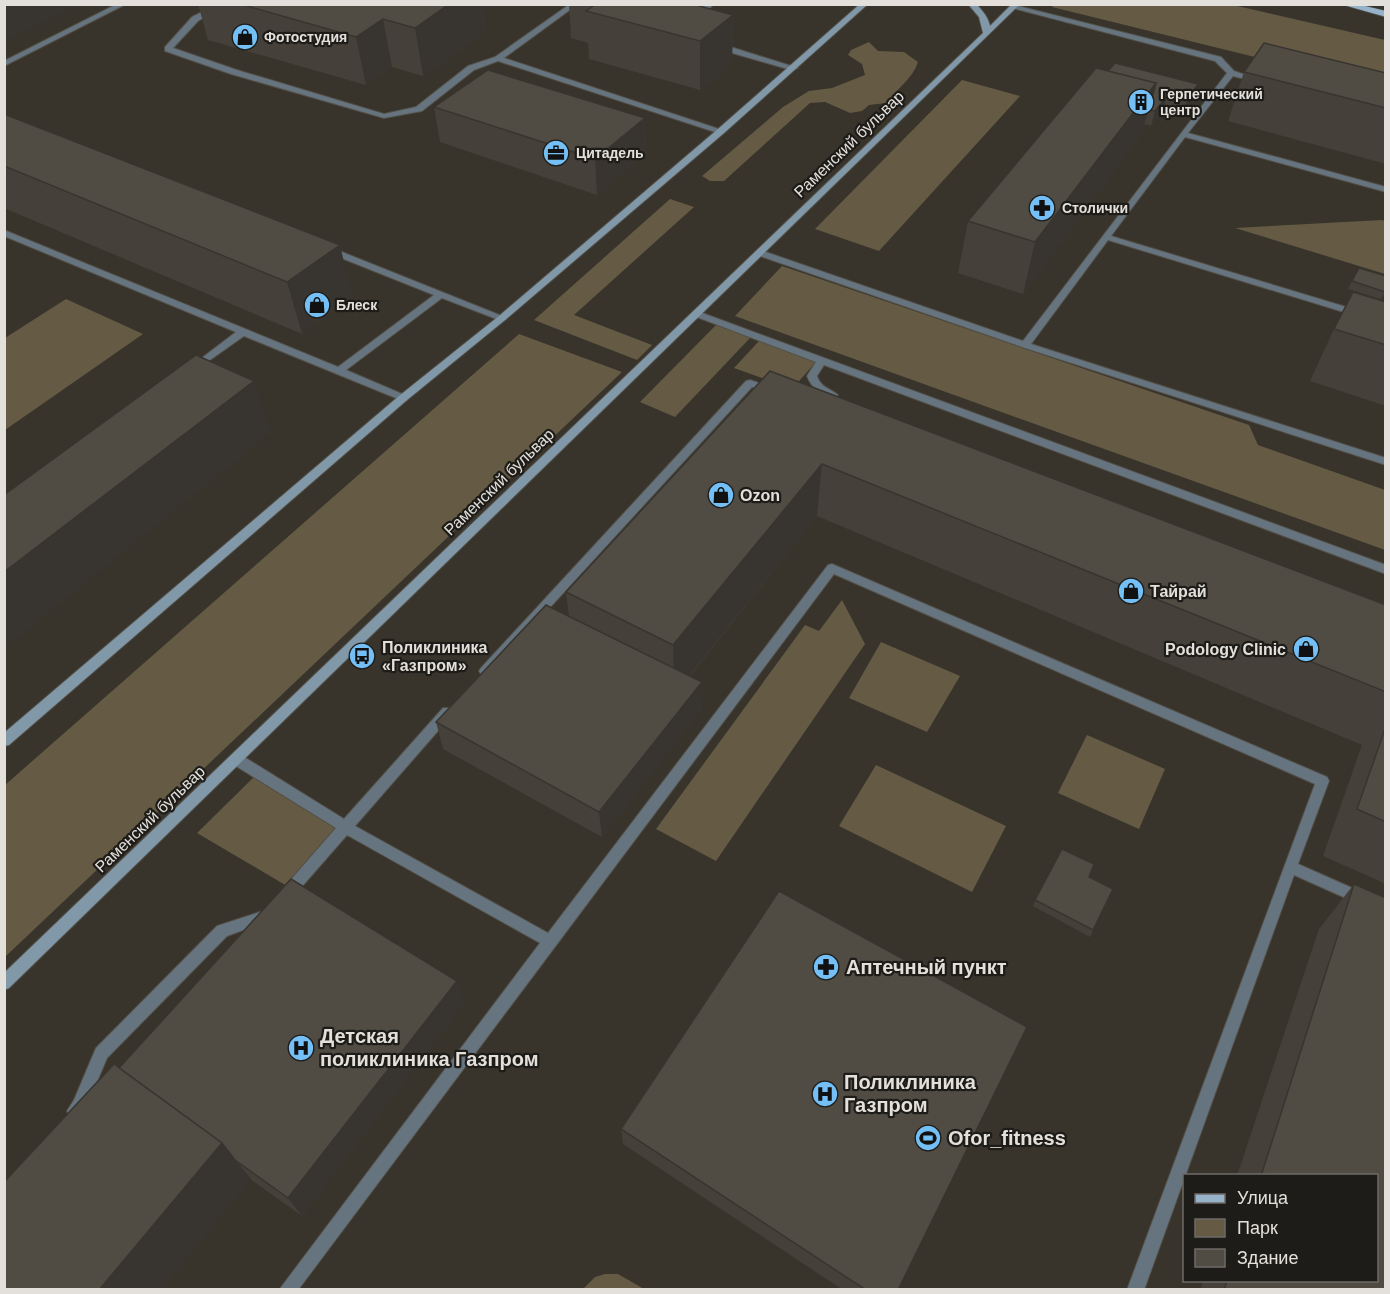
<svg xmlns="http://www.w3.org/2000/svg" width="1390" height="1294" font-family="Helvetica,sans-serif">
	<rect width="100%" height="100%" fill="#38342c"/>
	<!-- green -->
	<path fill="#655a43" d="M1054,4L1233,5L1385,40V89L1052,7Z
		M869,42L878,51L904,52L918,62C913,78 897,89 886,103L869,105L862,111L850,113L825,102L810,103L724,181H710L702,176L783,107L809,91L832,88L865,75L862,64L848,55L851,50Z
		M962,80L1020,96L879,251L815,229Z
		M670,199L694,207L574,315L652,345L637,360L534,320Z
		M1382,220L1385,221V274L1235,228Z
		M782,266L1249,425L1258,445L1385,490V550L735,316Z
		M66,299L143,334L5,430V338Z
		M716,325L751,337L675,417L640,402Z
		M519,334L622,372L5,957V785Z
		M759,341L816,362L792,389L734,368Z
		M842,600L865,644L716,861L656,829L805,625L819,631Z
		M881,642L960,676L927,732L849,698Z
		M1087,735L1165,769L1139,829L1058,793Z
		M876,765L1006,826L972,892L839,826Z
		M258,773L345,827L292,889L197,833Z
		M605,1274H618L644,1289H583L595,1277Z"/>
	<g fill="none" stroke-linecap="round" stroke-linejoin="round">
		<!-- lane casing -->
		<g stroke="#535048" stroke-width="2">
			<path id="lane" d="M117,4H126L4,66V61Z
				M218,4H227L198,21L173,48L237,70L384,114L416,107L468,66L495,57L570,4H578L504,58L725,131L718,133L498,61L474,70L422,111L384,118L231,74L165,51V47L192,17Z
				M706,4H714L696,21H690V17Z
				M1014,5L1221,57L1234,71L1260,80L1256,82L1233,76L1188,133L1386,187V192L1185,137L1111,236L1386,319V325L1108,240L1031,344L1386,458V465L1022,347L757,255V251H763L1023,341L1227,73L1215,61L1012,8L1010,7Z
				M715,44H721L798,68L791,70L715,48Z
				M4,230L338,367L434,295L326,252V248H332L507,318L505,320H499L442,298L346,370L407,396V400L403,401L244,336L193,372L188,369L190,367L236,332L4,236Z
				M697,311L1386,565V574L824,365L817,376C821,388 830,388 838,395L833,398C820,394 812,389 807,376L816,362L694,316L692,314Z
				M750,380L776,389L777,391L772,394L752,387L489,674H481L479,671L481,668L746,381Z
				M832,564L1327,777L1329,781L1298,864L1386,903V916L1294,875L1144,1290H1127L1315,784L834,574L298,1290H279L540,943L347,835L291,899L286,901L281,899L279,895L281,891L336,828L231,763L230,759L231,755L236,754L241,755L344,819L443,708H451L453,712L451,716L355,826L548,933L828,565Z
				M269,909L274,911L276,915L274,919L227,936L107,1058L85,1110L81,1116L75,1119L69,1116L67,1111L74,1100L96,1048L217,926Z"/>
		</g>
		<!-- secondary casing -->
		<g stroke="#535048" stroke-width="2">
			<path id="secondary" d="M860,4H868L724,133L505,320L407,400L9,745L4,746V733L399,396L499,316L718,129Z
				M968,4H976C983,11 988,17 990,26L1012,4H1020L9,988L4,990V973L983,33L979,17Z"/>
		</g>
		<!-- primary casing -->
		<g stroke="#535048" stroke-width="1">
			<path id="primary" d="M1340,4H1357L1386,11V17Z"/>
		</g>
		<!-- lane -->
		<use href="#lane" fill="#66747f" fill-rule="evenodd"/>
		<!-- secondary -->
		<use href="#secondary" fill="#8198a9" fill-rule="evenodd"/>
		<!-- primary -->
		<use href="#primary" fill="#96b3c9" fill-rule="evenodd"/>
	</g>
	<!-- wall -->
	<path fill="#45413a" d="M198,4H483L486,31L423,76L392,67L366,85L208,40Z
		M569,4H692L733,15L732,63L700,90L589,59L588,43L571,38Z
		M1096,68L1194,98L1183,114L1163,109L1151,126L1145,124L1142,133L1023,294L958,273L968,221Z
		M1244,72L1386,73V164L1228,121Z
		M434,107L645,118L646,154L597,195L440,142Z
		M4,114L352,296L302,334L4,208Z
		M1352,281L1386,291L1381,299L1348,289Z
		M1386,302V406L1310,381L1334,329Z
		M770,371L1386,605V884L1323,856L1362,745L817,516L690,676L702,682V709L602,837L443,749L436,722L569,617L566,592Z
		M1089,877L1113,889L1090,937L1033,906L1035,900Z
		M1354,884L1386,1290H1200L1203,1281H1377V1176H1237L1319,929Z
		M464,1003L302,1216L250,1179L161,1290H4Z
		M621,1129L899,1290H843L623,1144Z"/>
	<!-- shaded-wall -->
	<path fill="#383530" d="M4,4H80L4,41Z
		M449,4H483L486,31L423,76L415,28Z
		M733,15L732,63L700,90V41Z
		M383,19L392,67L366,85L356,37Z
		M1156,83L1142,133L1023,294L1035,242Z
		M1198,84L1194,98L1183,114L1187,100Z
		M1168,95L1163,109L1151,126L1155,111Z
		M645,118L646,154L597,195L595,159Z
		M340,245L352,296L302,334L287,282Z
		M254,381L271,433L4,649V572Z
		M822,464L817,516L674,695L673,645Z
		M702,682V709L602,837L599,812Z
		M457,981L464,1003L302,1216L288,1198Z
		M222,1143L251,1179L161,1290H99Z"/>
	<!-- building -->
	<path fill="#504c44" stroke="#383530" stroke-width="1.5" d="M240,4L384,5L449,4L415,28L383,19L356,37Z
		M596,4H692L733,15L700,41L586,11Z
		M1264,43L1386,73V108L1244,72Z
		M1115,63L1198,84L1187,100L1168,95L1155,111L1149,110L1156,83L1108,71Z
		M1096,68L1156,83L1035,242L968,221Z
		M488,70L645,118L595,159L434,107Z
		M4,114L340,245L287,282L4,166Z
		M1359,268L1386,276L1385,292L1352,281Z
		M1353,292L1386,302V345L1334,329Z
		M196,355L254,381L4,572V495Z
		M770,371L1386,605V692L822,464L673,645L566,592Z
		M546,605L702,682L599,812L436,722Z
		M1386,726V822L1357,809Z
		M1062,849L1094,864L1089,877L1113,889L1093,930L1035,900Z
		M291,879L457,981L288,1198L235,1160L222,1143L119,1068Z
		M1354,884L1386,898V1290H1224L1227,1281H1377V1176H1261Z
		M779,891L1027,1027L898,1290H866L621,1129Z
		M114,1064L222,1143L99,1290H4V1182Z"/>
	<!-- icons -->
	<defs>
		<g id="shop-disc" transform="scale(1.35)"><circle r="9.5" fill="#74c0f6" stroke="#1e1c19"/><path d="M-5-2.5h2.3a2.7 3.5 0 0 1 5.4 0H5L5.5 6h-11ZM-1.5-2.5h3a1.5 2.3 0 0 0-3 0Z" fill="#111"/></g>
		<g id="building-disc" transform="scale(1.35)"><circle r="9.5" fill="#74c0f6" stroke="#1e1c19"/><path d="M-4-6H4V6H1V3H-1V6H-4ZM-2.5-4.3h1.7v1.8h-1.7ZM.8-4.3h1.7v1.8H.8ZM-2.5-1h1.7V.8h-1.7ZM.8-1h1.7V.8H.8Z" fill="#111"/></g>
		<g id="office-disc" transform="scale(1.35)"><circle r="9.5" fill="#74c0f6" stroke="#1e1c19"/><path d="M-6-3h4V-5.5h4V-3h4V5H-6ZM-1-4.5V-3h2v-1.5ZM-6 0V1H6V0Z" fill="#111"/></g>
		<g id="pharmacy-disc" transform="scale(1.35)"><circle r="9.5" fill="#74c0f6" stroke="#1e1c19"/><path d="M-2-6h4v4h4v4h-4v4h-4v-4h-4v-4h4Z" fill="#111"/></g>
		<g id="bus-disc" transform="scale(1.35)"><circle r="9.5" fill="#74c0f6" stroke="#1e1c19"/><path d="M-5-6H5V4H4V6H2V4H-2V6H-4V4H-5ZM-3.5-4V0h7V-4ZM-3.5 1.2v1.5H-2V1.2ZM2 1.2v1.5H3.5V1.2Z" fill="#111"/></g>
		<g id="hospital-disc" transform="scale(1.35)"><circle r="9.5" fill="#74c0f6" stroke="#1e1c19"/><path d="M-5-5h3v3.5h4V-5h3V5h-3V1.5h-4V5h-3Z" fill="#111"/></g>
		<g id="stadium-disc" transform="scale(1.35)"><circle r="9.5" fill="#74c0f6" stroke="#1e1c19"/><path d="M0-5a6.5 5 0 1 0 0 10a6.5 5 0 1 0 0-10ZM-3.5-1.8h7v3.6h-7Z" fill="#111"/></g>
	</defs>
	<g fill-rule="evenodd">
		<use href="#shop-disc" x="245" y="37"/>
		<use href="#building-disc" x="1141" y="102"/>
		<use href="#office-disc" x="556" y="153"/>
		<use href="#pharmacy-disc" x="1042" y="208"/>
		<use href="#shop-disc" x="317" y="305"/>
		<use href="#shop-disc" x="721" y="495"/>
		<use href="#shop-disc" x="1131" y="591"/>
		<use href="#shop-disc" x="1306" y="649"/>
		<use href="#bus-disc" x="362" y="656"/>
		<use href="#pharmacy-disc" x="826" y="967"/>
		<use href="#hospital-disc" x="301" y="1048"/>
		<use href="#hospital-disc" x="825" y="1094"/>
		<use href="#stadium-disc" x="928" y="1138"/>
	</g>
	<g text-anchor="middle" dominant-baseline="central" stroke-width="4.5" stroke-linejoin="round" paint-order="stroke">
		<!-- far-poi labels -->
		<g font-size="14" font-weight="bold" fill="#e3e0db" stroke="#1e1c19" text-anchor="start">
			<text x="264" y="37">Фотостудия</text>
			<text x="1160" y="94">Герпетический<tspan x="1160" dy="16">центр</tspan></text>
			<text x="576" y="153">Цитадель</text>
			<text x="1062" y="208">Столички</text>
			<text x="336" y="305">Блеск</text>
		</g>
		<!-- street labels -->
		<g font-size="16" fill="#e3e0db" stroke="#1e1c19">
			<text transform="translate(849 144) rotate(-44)">Раменский бульвар</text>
			<text transform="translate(499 482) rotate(-44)">Раменский бульвар</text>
			<text transform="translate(150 819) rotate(-44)">Раменский бульвар</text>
		</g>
		<!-- poi labels -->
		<g font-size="16" font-weight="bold" fill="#e3e0db" stroke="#1e1c19" text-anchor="start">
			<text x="740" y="495">Ozon</text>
			<text x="1150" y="591">Тайрай</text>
			<text x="382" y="647">Поликлиника<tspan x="382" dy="18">«Газпром»</tspan></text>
			<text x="1286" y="649" text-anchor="end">Podology Clinic</text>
		</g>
		<!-- near-poi labels -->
		<g font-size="20" font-weight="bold" fill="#e3e0db" stroke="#1e1c19" text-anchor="start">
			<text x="846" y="967">Аптечный пункт</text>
			<text x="320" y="1036">Детская<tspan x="320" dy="23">поликлиника Газпром</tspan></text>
			<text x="844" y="1082">Поликлиника<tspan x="844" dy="23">Газпром</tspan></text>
			<text x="948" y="1138">Ofor_fitness</text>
		</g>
	</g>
	<!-- border -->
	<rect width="1390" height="1294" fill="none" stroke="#e3e0db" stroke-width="12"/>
	<!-- legend -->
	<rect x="1183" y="1174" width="195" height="108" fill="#1e1c19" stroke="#6d6a67" stroke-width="1.5"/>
	<rect x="1195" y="1194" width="30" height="9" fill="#96b3c9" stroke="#6d6a67" stroke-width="1.5"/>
	<text x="1237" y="1204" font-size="18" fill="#e3e0db">Улица</text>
	<rect x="1195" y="1219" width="30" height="18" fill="#655a43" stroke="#6d6a67" stroke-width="1.5"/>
	<text x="1237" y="1234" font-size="18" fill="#e3e0db">Парк</text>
	<rect x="1195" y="1249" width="30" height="18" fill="#504c44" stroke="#6d6a67" stroke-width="1.5"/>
	<text x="1237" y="1264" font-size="18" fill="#e3e0db">Здание</text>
</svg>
